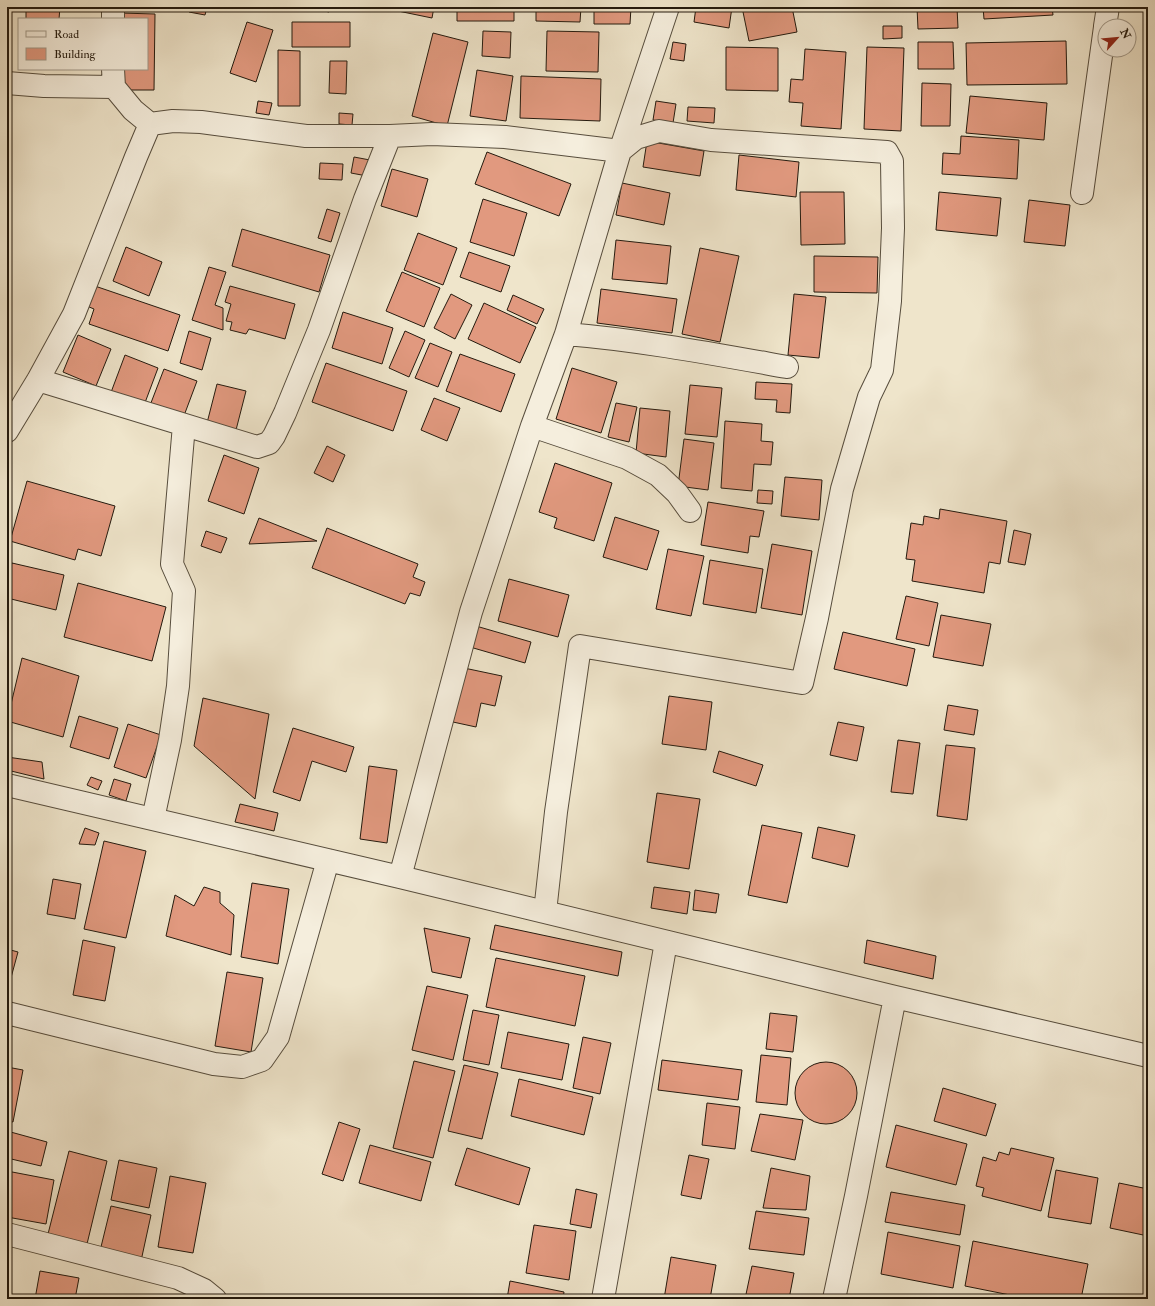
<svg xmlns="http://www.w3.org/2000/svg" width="1155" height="1306" font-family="'IM FELL Double Pica',serif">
	<rect width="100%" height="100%" fill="#efe5cb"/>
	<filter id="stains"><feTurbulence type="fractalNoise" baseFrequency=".005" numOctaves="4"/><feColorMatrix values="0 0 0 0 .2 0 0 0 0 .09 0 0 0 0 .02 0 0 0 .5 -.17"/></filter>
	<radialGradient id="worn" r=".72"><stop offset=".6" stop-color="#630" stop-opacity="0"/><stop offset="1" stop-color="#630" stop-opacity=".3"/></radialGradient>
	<!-- building -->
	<path fill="#e1997f" stroke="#241a0e" d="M26,7H60L59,19H26Z
		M190,7H207L205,15L189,12Z
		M306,7H330L329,12Z
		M398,7H434L432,18L398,11Z
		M457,7H514V21H457Z
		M536,7H581L580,22L536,21Z
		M594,7H631L630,24H594Z
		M696,7H732L729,28L694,22Z
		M742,7H792L797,32L749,41Z
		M917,7H957L958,28L918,29Z
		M983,7H1052L1053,15L984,19Z
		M120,13L155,14L154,90H119L120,69H147V19H120Z
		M247,22L273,30L256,82L230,73Z
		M292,22H350V47H292Z
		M883,26H902V38L883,39Z
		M483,31L511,32L510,58L482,56Z
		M547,31L599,32L598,72L546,71Z
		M433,33L468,42L447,126L412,116Z
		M1066,41L1067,84L967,85L966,43Z
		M673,42L686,44L684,61L670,59Z
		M918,42H953L954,69H918Z
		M726,47L778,48V91L726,90Z
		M867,47L904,48L901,131L864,129Z
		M805,49L846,52L841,129L801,126L803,103L789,102L791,79L803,80Z
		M278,50L300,51V106H278Z
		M330,61H347L346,94L329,93Z
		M477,70L513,76L506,121L470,116Z
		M521,76L601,79L600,121L520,118Z
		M922,83L951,84L950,126H921Z
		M970,96L1047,103L1044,140L966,133Z
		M258,101L272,103L269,115L256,113Z
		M656,101L676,104L673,123L653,120Z
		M688,107L715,108L714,123L687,121Z
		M339,113L353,114L352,125L339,124Z
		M961,136L1019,140L1017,179L942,174L943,153L960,154Z
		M647,141L704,151L700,176L643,167Z
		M487,152L571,184L559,216L475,184Z
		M739,155L799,162L796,197L736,190Z
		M354,157L370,160L367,176L351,173Z
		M320,163L343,164L342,180L319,179Z
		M392,169L428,179L417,217L381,206Z
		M622,183L670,193L664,225L616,215Z
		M800,192H844L845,244L801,245Z
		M939,192L1001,198L997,236L936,230Z
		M483,199L527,213L514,256L470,242Z
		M1029,200L1070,205L1065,246L1024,242Z
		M327,209L340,213L331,242L318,238Z
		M242,229L330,255L319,292L232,266Z
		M418,233L457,248L443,285L404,270Z
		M616,240L671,246L667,284L612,279Z
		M126,247L162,262L149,296L113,281Z
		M700,248L739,256L720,342L682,334Z
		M469,252L510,266L501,292L460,277Z
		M814,256L878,257L877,293L814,292Z
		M209,267L226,272L215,305L223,308V330L192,320Z
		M402,272L440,288L424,327L386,311Z
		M89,284L180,315L168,351L89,324L94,309L82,304Z
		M230,286L295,304L285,339L249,329L246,334L230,330L232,322L226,321L231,304L225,302Z
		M601,289L677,299L672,333L597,323Z
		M451,294L472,305L455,339L434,328Z
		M794,294L826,297L819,358L788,355Z
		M513,295L544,309L537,324L507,310Z
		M484,303L536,327L520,363L468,339Z
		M343,312L393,328L382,364L332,348Z
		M189,331L211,338L202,370L180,363Z
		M405,331L425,340L409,377L389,368Z
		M78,335L111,349L96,386L63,372Z
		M430,343L452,352L438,387L415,378Z
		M460,354L515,374L501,412L446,391Z
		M125,355L158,368L143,408L110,395Z
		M326,363L407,391L393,431L312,402Z
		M572,368L617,382L601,433L556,419Z
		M164,369L197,381L182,421L149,408Z
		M756,382L792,384L790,413L776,412L777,400L755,399Z
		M217,384L246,391L236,430L207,423Z
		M690,385L722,388L717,437L685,434Z
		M434,398L460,408L447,441L421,430Z
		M616,403L637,407L629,442L608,437Z
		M640,408L670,411L666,457L636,453Z
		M725,421L762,424L761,441L773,442L771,465L754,464L752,491L721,488Z
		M684,439L714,443L708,490L678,486Z
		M327,446L345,455L333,482L314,473Z
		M224,455L259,468L244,514L208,501Z
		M555,463L612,483L594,541L554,528L557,518L539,512Z
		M785,477L822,480L819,520L781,516Z
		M27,481L115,506L101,556L78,549L75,560L10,541Z
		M758,490L773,491L772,504L757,503Z
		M708,502L764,511L759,537L750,536L748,553L701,545Z
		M940,509L1007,521L1000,564L989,562L984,593L912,581L915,560L906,559L911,523L923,525L924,516L939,519Z
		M615,517L659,531L647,570L603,557Z
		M259,518L317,541L249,544Z
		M327,528L418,564L413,577L425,582L420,596L410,593L405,604L312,568Z
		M1014,530L1031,534L1025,565L1008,562Z
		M206,531L227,538L221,553L201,546Z
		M772,544L812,551L802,615L761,608Z
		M668,549L704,556L691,616L656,609Z
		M710,560L763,569L756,613L703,604Z
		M12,563L64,575L56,610L7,598V573H9Z
		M509,579L569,595L558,637L498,621Z
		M78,583L166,607L152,661L64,637Z
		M906,596L938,603L929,646L896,639Z
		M941,615L991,624L983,666L933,657Z
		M476,626L531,642L525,663L470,647Z
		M843,632L915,649L907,686L834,669Z
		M22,658L79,676L63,737L7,721Z
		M464,668L502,676L495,706L481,703L476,727L453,722Z
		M669,696L712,702L706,750L662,744Z
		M203,698L269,714L255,799L194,746Z
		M948,705L978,710L974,735L944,730Z
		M79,716L118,728L109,759L70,747Z
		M838,722L864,727L857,761L830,755Z
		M128,724L161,735L146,778L114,767Z
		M293,728L354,747L346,772L312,761L300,801L273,792Z
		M898,740L920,743L913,794L891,792Z
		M946,745L975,748L967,820L937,816Z
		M719,751L763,765L756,786L713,772Z
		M7,757L42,762L44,779L7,770Z
		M369,766L397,770L387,843L360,839Z
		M91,777L102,781L98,790L87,785Z
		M114,779L131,784L126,801L109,795Z
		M657,793L700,799L689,869L647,862Z
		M240,804L278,813L274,831L235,822Z
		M762,825L802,833L787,903L748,895Z
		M818,827L855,835L848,867L812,858Z
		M85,828L99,833L95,845L79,844Z
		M104,841L146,851L126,938L84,929Z
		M53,879L81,884L75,919L47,914Z
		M252,883L289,889L278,964L241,957Z
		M204,887L220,892V903L234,915L231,955L166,936L175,895L194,906Z
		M654,887L690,892L687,914L651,908Z
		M695,890L719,894L716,913L693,910Z
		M495,925L622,952L618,976L490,949Z
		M424,928L470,938L461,978L432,972Z
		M83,940L115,947L105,1001L73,995Z
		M867,940L936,956L933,979L864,963Z
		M7,949L18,952L9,985L7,984Z
		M496,958L585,976L575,1026L486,1007Z
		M227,972L263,978L251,1052L215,1046Z
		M427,986L468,995L453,1060L412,1050Z
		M473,1010L499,1015L489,1065L463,1060Z
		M770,1013L797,1016L793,1052L766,1049Z
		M508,1032L569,1044L562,1080L501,1068Z
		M583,1037L611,1043L600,1094L573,1088Z
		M761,1055L791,1058L787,1105L756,1102Z
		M662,1060L742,1070L738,1100L658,1090Z
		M414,1061L455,1071L433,1158L393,1148Z
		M795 1093a31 31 0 1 1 62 0a31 31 0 1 1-62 0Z
		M464,1065L498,1073L482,1139L448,1131Z
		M7,1067L23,1070L13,1122L7,1121Z
		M519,1079L593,1097L584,1135L511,1116Z
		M943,1088L996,1104L986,1136L934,1121Z
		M707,1103L740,1107L735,1149L702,1145Z
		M760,1114L803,1120L795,1160L751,1151Z
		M339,1122L360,1129L343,1181L322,1174Z
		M896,1125L967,1144L956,1185L886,1167Z
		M7,1131L47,1142L41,1166L7,1158Z
		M370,1145L431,1162L421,1201L359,1183Z
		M467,1148L530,1168L519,1205L455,1185Z
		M1011,1148L1054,1158L1041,1211L982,1196L984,1188L976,1186L983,1157L996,1161L999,1152L1009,1155Z
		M69,1151L107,1161L87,1244L48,1234Z
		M689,1155L709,1159L701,1199L681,1195Z
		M119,1160L157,1168L149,1208L111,1200Z
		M771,1168L810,1176L806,1210L763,1208Z
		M1056,1170L1098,1178L1091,1224L1048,1217Z
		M7,1171L54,1180L46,1224L7,1217Z
		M170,1176L206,1183L193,1253L158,1247Z
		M1119,1183L1148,1189V1236L1110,1228Z
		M576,1189L597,1194L591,1228L570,1224Z
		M891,1192L965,1205L960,1235L885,1222Z
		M111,1206L151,1215L141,1261L100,1251Z
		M756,1211L809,1218L804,1255L749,1249Z
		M534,1225L576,1231L569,1280L526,1273Z
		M888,1232L960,1246L953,1288L881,1274Z
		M973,1241L1088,1264L1081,1299H1030L965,1286Z
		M671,1257L716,1265L710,1299H664Z
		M752,1266L794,1273L789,1299H745Z
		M40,1271L79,1278L75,1299H35Z
		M510,1281L564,1292L563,1299H507Z"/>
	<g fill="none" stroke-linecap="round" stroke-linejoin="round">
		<!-- street casing -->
		<g stroke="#574d3d" stroke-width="24">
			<path id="street" d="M113,7V19
				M1105,26L1108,7
				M113,69L114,87L133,110L150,124L173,121L201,122L306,136H390L432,134L505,137L620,151L636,138L659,131L711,140L887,152L892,161L893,228L890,301L882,370L869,397L842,489L817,618L802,683L580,646L556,812L545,912
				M7,83L44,86L114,87
				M1082,193L1105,27
				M566,334C640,340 714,354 787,367
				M38,380L257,447L269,443L274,436L285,413L319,330L365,199L390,136
				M532,426L627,458L658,475L677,493L690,511
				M7,431L38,380L74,314L136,157L150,124
				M7,785L400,877L895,997L1148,1056
				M153,819L170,740L178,686L184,591L172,564L184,425
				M400,877L471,612L532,426L566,334L620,151L668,7
				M7,1013L214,1064L242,1067L262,1060L278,1037L328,860
				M7,1234L178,1278L204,1290L215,1299
				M603,1299L666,942
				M834,1299L856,1196L895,997"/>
		</g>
		<!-- street -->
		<use href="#street" stroke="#f5eedd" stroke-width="22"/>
	</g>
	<!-- margin -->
	<rect width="1155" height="1306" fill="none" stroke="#efe5cb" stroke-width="24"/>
	<rect x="8" y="8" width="1139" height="1290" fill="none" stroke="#241a0e" stroke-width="2"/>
	<rect x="12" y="12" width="1131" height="1282" fill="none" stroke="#241a0e"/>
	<!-- legend -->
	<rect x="18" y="18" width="130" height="52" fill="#f5eedd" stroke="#a1998a"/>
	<rect x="26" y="31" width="20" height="6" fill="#f5eedd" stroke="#a1998a"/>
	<text x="54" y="38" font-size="12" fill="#241a0e">Road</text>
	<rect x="26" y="48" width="20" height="12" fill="#e1997f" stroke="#a1998a"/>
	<text x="54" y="58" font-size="12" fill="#241a0e">Building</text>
	<!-- north arrow -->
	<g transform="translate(1117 38) rotate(63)"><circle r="19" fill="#f5eedd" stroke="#a1998a"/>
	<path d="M0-3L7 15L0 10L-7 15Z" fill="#8f2418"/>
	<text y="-6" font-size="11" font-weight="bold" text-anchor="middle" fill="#241a0e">N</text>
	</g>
	<rect width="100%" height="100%" filter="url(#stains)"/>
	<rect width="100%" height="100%" fill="url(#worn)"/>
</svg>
